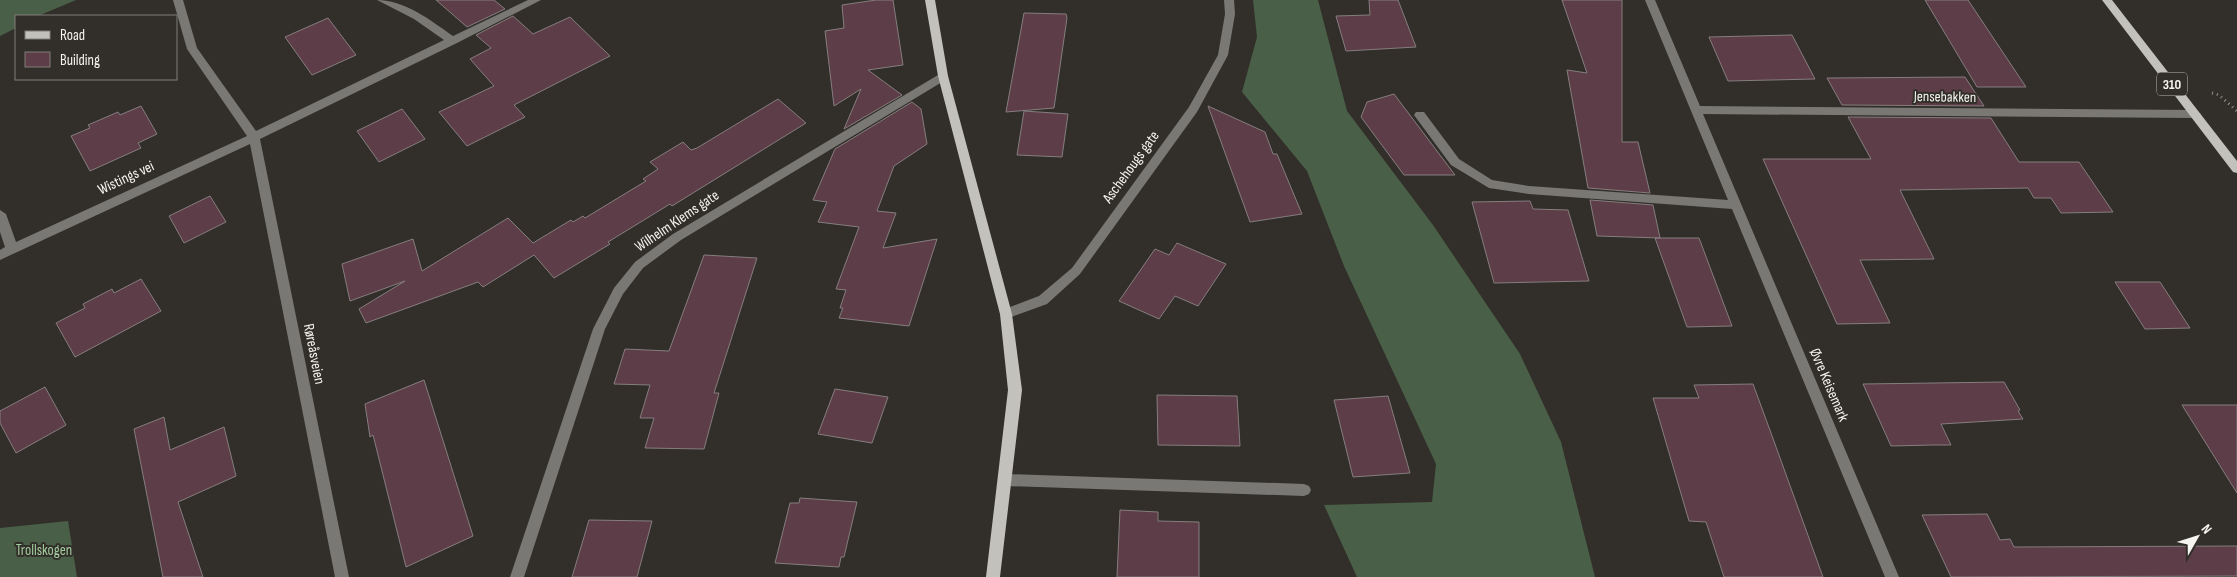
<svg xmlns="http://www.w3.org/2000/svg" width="2237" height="577" font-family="'Sofia Sans Condensed',sans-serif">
	<rect width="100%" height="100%" fill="#322f2a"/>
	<!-- forest -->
	<path fill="#4a5f47" d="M0,0H76L38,16H16V28L0,36Z
		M1253,0H1318L1347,111L1433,225L1520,354L1561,442L1595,577H1357L1324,505L1432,502L1436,464L1344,266L1307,171L1242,92L1257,37Z
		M68,521L77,577H0V528Z"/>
	<!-- building -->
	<path fill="#5d3e48" stroke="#857d7f" d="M436,0H494L505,9L467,27Z
		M876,0H893L903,65L868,70L902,95L844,129L861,89L834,106L825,31L844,28L842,5Z
		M1369,0H1398L1416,47L1346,51L1336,16L1370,15Z
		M1562,0H1622V142H1638L1650,193L1588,188L1567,70L1587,73Z
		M1925,0H1968L2026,87H1977Z
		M1024,13L1066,14L1067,18L1054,108L1006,112Z
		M513,16L533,34L570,17L610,56L514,105L525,117L467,146L439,112L494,86L470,59L491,48L476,35Z
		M328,18L356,55L312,75L285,37Z
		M1792,35L1815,79L1728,81L1709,37Z
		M1965,77L1984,106L1842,105L1827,78Z
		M1394,94L1455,175H1404L1361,117L1367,102Z
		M778,99L806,123L672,206L670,204L608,242L610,244L554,278L534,255L483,287L478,282L366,323L359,309L405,281L350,301L342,264L413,239L422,271L508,218L533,243L571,220L573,222L583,216L585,218L646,181L643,179L658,169L650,162L683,142L691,150L697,148Z
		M912,102L921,109L927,144L894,166L877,211L896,213L883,248L937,239L909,326L839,318L843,308H840L846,290L836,289L859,227L818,222L827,202L813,200L835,149Z
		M141,106L157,134L138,143L141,148L90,171L71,136L90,128L88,125L118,112L120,115Z
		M1208,106L1265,132L1273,154H1277L1302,214L1250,222Z
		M402,109L425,139L379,162L357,131Z
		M1024,111L1068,114L1062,157L1017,155Z
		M1848,117L1991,118L2019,162H2079L2113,212L2061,213L2051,198H2034L2028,188L1900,190L1934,259L1860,260L1890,323L1837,324L1763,159H1871Z
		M210,196L226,222L184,243L169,216Z
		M1590,200L1653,205L1660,238L1597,236Z
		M1530,201L1533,209L1568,210L1589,281L1494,283L1472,202Z
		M1655,238H1699L1732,326L1687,327Z
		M1177,243L1226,264L1198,306L1175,296L1159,319L1119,301L1155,249L1169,255Z
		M704,255L757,258L714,393H719L704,449L645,448L654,418H640L650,385L614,384L625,349L669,351Z
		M141,279L161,311L75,357L56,323L85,308L83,304L112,289L114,293Z
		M2115,282H2160L2190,328L2145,329Z
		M424,380L473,536L406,567L373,435L370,437L365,404Z
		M2004,382L2020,410L2018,411L2023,419L1941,424L1951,445H1933L1891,446L1863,384Z
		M1753,384L1775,444L1823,577H1724L1706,522L1689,521L1653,398H1699L1694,385Z
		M45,387L66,425L16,453L0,423V411Z
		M835,389L888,397L872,443L818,434Z
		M1157,395L1237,396L1240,446L1158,445Z
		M1388,396L1410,473L1353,477L1334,400Z
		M2182,405H2237V493Z
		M164,417L170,450L224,427L236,476L178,502L203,577H163L134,429Z
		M800,498L857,502L844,557H841L839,567L775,563L790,503H799Z
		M1120,510L1158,512V521L1199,522V577H1117Z
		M1987,514L2000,540L2010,539L2014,547L2237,546V576L1951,577L1922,515Z
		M589,520L652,521L637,577H572Z"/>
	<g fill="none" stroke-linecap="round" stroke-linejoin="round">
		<!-- path -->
		<path stroke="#969490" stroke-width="3" stroke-dasharray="1 4" stroke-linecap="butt" d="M2212,93L2219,95L2237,111"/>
		<!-- minor -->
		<path fill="#797875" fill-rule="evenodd" d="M173,0H183L197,48L256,131L444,40L414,19L377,0C405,0 430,20 453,36L528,0H541L457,43L260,139L349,577H335L250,144L0,260V250L5,247L0,232V210L6,214L16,242L247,136L187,49Z
			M1224,0H1234L1235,14L1228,55L1197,112L1080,274L1047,304L1006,319L1002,318L1000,314L1002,310L1039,296L1072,268L1189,107L1218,55L1225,14Z
			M1645,0H1655L1700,106L2195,110L2201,114L2195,118L1703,114L1899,577H1885L1732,209L1529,194L1489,188L1451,165L1414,115L1416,112H1424L1459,159L1492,180L1529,186L1728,200Z
			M943,72L948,76L947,79L681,240L643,268L623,294L605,329L524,577H510L593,329L614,288L635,262L673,234Z
			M1005,474L1304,484L1309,486L1311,490L1309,494L1304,496L1005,486L1000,484L998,480L1000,476Z"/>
		<!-- major -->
		<path fill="#c3c1bb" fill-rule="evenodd" d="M925,0H935L948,76L1012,314L1022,390L1000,577H986L1008,390L1000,314L938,76Z
			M2102,0H2112L2237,161V173L2233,172Z"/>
	</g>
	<g text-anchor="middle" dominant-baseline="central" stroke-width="4" stroke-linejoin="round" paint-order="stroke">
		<!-- shield labels -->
		<rect fill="#322f2a" stroke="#bab9b5" stroke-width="1" x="2157" y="72.5" width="30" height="23" rx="4"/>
		<g font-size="14" font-weight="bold" fill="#f5f4f0">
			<text x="2172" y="84">310</text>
		</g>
		<!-- street labels -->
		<g font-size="15" fill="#f5f4f0" stroke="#322f2a">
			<text transform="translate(1945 97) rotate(1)">Jensebakken</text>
			<text transform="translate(1131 167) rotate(-54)">Aschehougs gate</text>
			<text transform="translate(126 178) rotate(-25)">Wistings vei</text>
			<text transform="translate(677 221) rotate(-34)">Wilhelm Klems gate</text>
			<text transform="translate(314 354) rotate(79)">Røreåsveien</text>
			<text transform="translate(1829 385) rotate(67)">Øvre Keisemark</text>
		</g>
		<!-- park labels -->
		<g font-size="15" fill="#a2cb9d" stroke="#322f2a">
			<text x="44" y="550">Trollskogen</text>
		</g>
	</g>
	<!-- legend -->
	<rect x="15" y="15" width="162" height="65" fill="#322f2a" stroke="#807e79"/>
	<rect x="25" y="31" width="25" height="8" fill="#c3c1bb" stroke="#807e79"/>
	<text x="60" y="40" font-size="15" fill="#f5f4f0">Road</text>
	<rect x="25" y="52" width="25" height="15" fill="#5d3e48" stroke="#807e79"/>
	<text x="60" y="65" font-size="15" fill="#f5f4f0">Building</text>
	<!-- north arrow -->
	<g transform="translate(2197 537) rotate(51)" stroke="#322f2a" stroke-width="4" paint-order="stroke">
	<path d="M0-4L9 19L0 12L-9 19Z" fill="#f5f4f0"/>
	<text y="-8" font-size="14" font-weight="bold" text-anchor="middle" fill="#f5f4f0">N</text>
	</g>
</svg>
